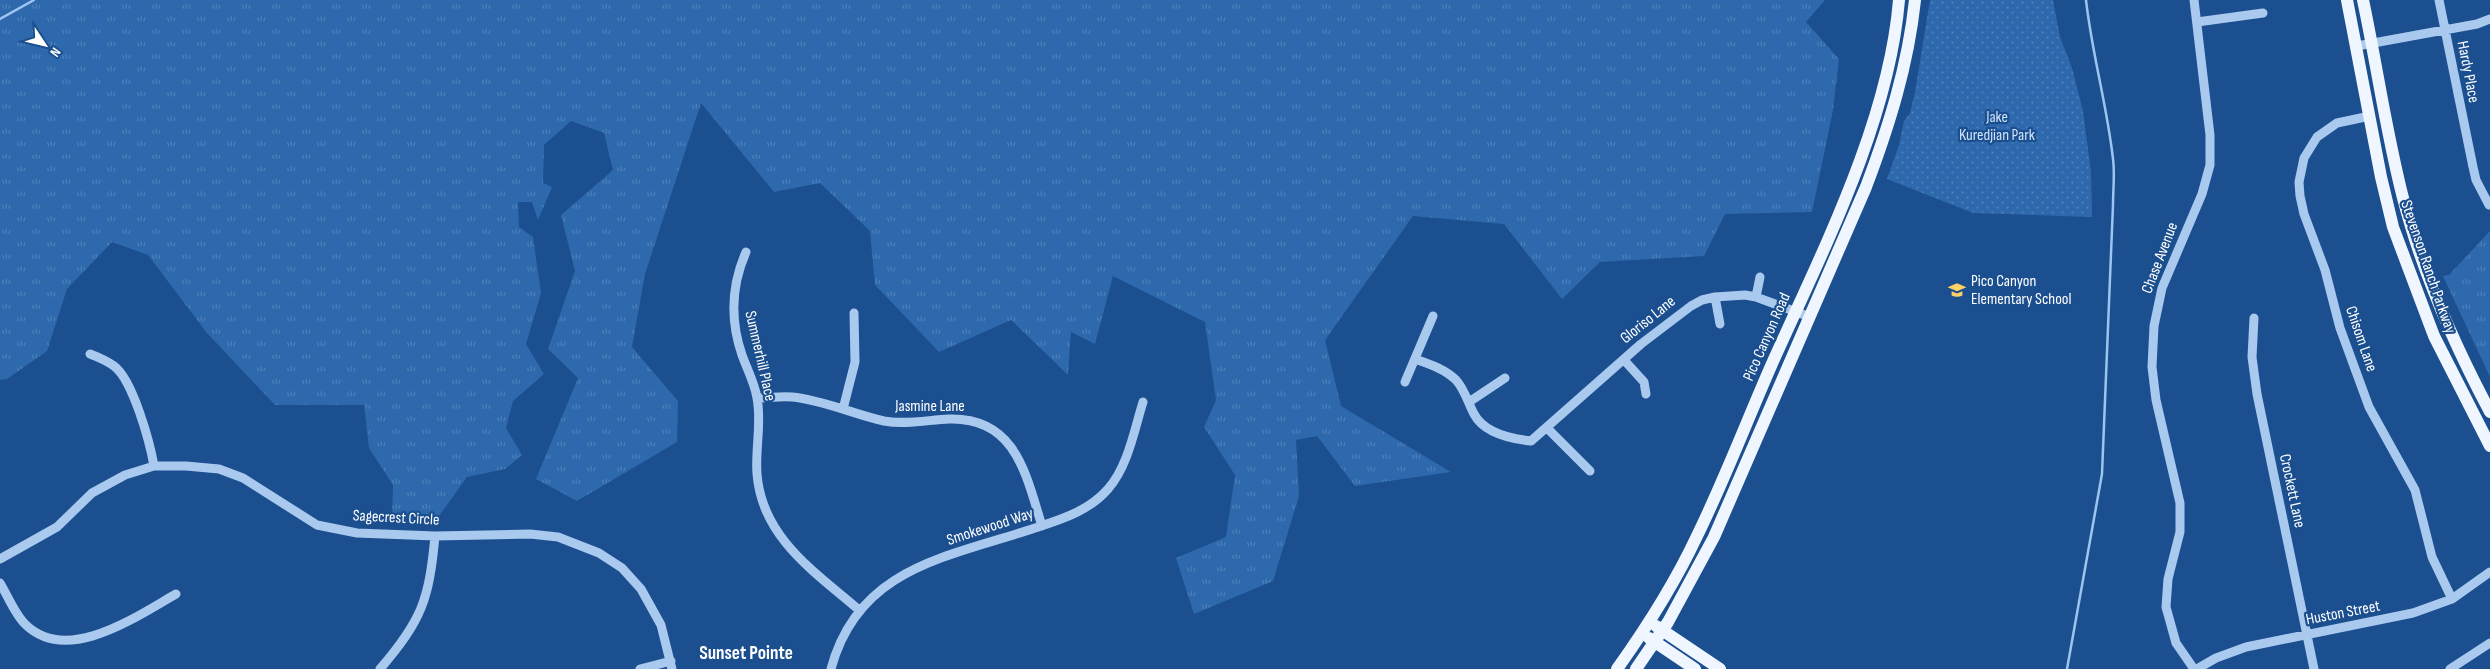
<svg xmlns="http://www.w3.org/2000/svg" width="2490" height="669" font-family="'Sofia Sans Condensed',sans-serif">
	<defs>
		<pattern id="grass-tufts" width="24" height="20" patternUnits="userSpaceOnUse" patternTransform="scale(1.25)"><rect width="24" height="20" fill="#2e69ad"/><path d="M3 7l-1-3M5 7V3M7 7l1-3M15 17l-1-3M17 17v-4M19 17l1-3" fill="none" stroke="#4d80b9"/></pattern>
		<pattern id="park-dots" width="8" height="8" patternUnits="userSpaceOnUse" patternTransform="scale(1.25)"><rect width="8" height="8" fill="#2e69ad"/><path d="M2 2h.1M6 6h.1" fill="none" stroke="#4d80b9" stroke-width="1.8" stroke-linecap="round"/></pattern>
	</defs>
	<rect width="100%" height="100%" fill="#1b4f8f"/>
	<!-- grass -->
	<path fill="url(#grass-tufts)" d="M0,0H1825L1806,22L1839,59L1833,110L1812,212L1725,214L1704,256L1600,262L1562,299L1504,224L1413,216L1325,340L1341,406L1451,472L1355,486L1317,436L1296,440L1299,496L1273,581L1194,614L1176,558L1226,537L1235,475L1204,427L1216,400L1205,322L1113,276L1095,344L1071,332L1068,375L1011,320L939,352L875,285L870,231L820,183L774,192L701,103L645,274L632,347L678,401L677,442L577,501L536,479L578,378L548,349L575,271L561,215L613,170L604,133L571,121L544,145L543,183L552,187L538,220L532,202H518L519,227L533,237L541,293L526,344L544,374L513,401L506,428L522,455L505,469L467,477L437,519H392L393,485L369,448L364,405H275L207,333L148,255L112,242L67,289L47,351L7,379L0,380Z
		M2490,231V377L2443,276L2449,275Z"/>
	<!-- park -->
	<path fill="url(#park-dots)" d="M1930,0H2053L2060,37L2072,68L2083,111L2091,172L2092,217L1973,213L1887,179L1899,145L1904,121L1910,113L1915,92Z"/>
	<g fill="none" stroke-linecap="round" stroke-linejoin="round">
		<!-- stream -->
		<path stroke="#9cc4f0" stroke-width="2.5" d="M0,19L34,0
			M2067,669L2102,474L2113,205C2113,190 2115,174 2113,159C2107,105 2092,54 2086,0"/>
		<!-- minor -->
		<path stroke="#a9c9ee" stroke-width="9" d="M2439,0L2473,167L2476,180L2489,205
			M2197,22L2263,13
			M2357,46L2477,24L2490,19
			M2370,116L2337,123L2317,137L2304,158L2299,182L2300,196L2304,214L2325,270L2340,328L2369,407L2415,490L2432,557L2452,599
			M746,252C731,286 730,320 742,355C747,369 755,384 757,398C762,423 755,449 757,474C762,538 815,572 859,610
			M1715,297L1720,324
			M1756,297L1760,277
			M2254,318L2252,357L2257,394L2314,669
			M90,354C98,357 107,361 114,366C133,380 150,443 154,466
			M1415,359C1429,364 1445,369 1456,380C1465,390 1468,403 1474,414C1484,433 1512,439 1531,441L1641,344L1691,306L1702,300L1715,297L1745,295L1756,297L1810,317
			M1624,360L1644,382L1646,394
			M1405,382L1433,316
			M757,398C769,398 781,396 792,397C823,400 853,414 884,421C905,425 928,420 949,419C1016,417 1026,475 1042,526
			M1469,402L1505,378
			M843,409L855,362L854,313
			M1547,428L1590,471
			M0,559L57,527L92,493L125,475L154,466H186L219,469L243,478L317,525L357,533L435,536L530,534L558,537L599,553L622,568L641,589L661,625L672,669
			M0,583C8,596 15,615 26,625C68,665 137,616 176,594
			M380,669C422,620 429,600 435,536
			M640,669L671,661
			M831,669C858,567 948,557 1035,528C1062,519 1089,511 1108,489C1128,466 1134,431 1143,402
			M2194,669L2176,643L2166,607L2168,579L2180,532V503L2156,400L2152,367L2154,326L2162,288L2202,194L2210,165V135L2194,0
			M2197,669L2216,658L2246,647L2413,613L2452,599L2490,572
			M2450,669L2490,643"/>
		<!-- major -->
		<path stroke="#f0f6ff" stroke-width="12" d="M2347,0L2381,177L2393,227L2434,336L2490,446
			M2363,0C2377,66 2386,132 2403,198C2422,272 2454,344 2490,412
			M1656,626L1720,669
			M1649,638L1695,669
			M1617,669C1647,627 1675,583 1697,536C1724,481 1746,423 1771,366C1821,254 1889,123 1899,0
			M1636,669L1668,622L1714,537L1866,187C1889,126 1908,66 1915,0"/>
	</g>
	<!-- icons -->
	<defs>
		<g id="school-bare" transform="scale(1.35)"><path d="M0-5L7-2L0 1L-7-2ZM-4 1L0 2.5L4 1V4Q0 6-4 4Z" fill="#ffd166" stroke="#1b4f8f" stroke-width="2.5" paint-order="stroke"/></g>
	</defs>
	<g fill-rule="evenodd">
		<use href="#school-bare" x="1957" y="290"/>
	</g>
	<g text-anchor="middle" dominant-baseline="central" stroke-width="4.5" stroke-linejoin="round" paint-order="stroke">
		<!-- street labels -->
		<g font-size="16" fill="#fff" stroke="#1b4f8f">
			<text transform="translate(2468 72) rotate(79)">Hardy Place</text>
			<text transform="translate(2160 258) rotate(-69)">Chase Avenue</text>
			<text transform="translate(2428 267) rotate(71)">Stevenson Ranch Parkway</text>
			<text transform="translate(1648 320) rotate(-39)">Gloriso Lane</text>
			<text transform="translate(1767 337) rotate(-66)">Pico Canyon Road</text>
			<text transform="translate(2361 339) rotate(71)">Chisom Lane</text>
			<text transform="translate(760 356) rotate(77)">Summerhill Place</text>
			<text x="930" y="406">Jasmine Lane</text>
			<text transform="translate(2292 491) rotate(78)">Crockett Lane</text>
			<text transform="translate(396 518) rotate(3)">Sagecrest Circle</text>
			<text transform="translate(990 527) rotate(-18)">Smokewood Way</text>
			<text transform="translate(2343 613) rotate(-11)">Huston Street</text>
		</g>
		<!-- park labels -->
		<g font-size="16" fill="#cfe3fa" stroke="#1b4f8f">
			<text x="1997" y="117">Jake<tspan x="1997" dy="18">Kuredjian Park</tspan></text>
		</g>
		<!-- poi labels -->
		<g font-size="16" fill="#fff" stroke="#1b4f8f" text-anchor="start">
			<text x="1971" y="281">Pico Canyon<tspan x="1971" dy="18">Elementary School</tspan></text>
		</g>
		<!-- quarter labels -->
		<g font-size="19" font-weight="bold" fill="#fff" stroke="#1b4f8f">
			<text x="746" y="653">Sunset Pointe</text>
		</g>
	</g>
	<!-- north arrow -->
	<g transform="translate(45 45) rotate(125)" stroke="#1b4f8f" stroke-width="4" paint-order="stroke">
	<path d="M0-4L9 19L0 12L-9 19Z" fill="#ffffff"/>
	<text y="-8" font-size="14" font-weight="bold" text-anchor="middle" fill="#ffffff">N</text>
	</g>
</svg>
